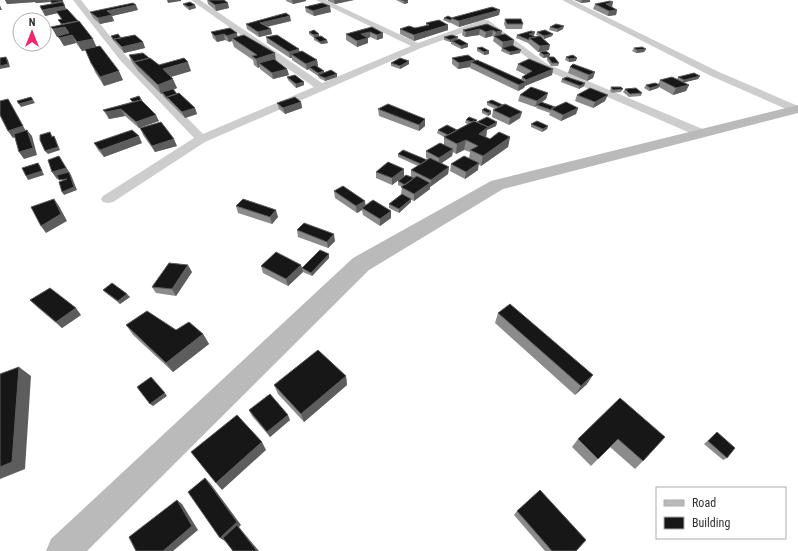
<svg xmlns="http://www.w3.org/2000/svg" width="798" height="551" font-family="'Roboto Condensed',sans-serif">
	<rect width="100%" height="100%" fill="#fff"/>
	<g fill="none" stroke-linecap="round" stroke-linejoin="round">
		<!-- minor -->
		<path fill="#cdcdcd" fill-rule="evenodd" d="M73,0H81L126,56L203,134L314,87L191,0H200L322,83L411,46L316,0H326L418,43L482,20H488L547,64L705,130L707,133L705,136H697L541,68L484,25L421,48L205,142L113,202L108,203L103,202L101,199L103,196L194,138L120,60Z
			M562,0H572L719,72L798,106V113L793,112L711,76Z"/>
		<!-- secondary -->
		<path fill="#bababa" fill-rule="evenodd" d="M798,105V113L503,189L369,270L87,551H46L51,539L353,258L491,181Z"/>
	</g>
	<!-- wall -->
	<path fill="#8b8b8b" d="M5,0H62L65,6V7L66,9L123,80L104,86L95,72L86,50L82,51L76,43L64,46L59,37H57L56,35L51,27L61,25L58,20L61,19L58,13L45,16L52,4L50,2L36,3L35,2L7,4Z
		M207,0H224L229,8L216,11L208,4Z
		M286,0H306V1L293,4L286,1Z
		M328,0H354L335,4L328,1Z
		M396,0H407L408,1V3L404,4Z
		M574,0H590V2L581,3Z
		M183,4L196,8L189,10L184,6Z
		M595,4L612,7L617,10L616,15L608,16L593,9Z
		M305,7L331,12L314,16L306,12Z
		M138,10L112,16L114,21L100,24L93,18L90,12Z
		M500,10L499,15L459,27L451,23H450L443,20L444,18H452Z
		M505,19L523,24L522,29H506L504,24Z
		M291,21L267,27L272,34L259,37L247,29L246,24Z
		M426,23L448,30L414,41L400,34V29L415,28L426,26Z
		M487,24L501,35L514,40L513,46L520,53L510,55L501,51L502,48L493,41L494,37L492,36L485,38L479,35L465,37L462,35L463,30Z
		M372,27L383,38L377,40L370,37L368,38V43L357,47L346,40V34Z
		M550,27L563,29L557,32L549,30Z
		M211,32L238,37L276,61L287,69L289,75L273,79L260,69V67L258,68L254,65L253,60L234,47L232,41L229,42L225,40L217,42L213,38Z
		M309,32L319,36L328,43L321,44L314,40V38L309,34Z
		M535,32L534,35L532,36L536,37L539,36L536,35L537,32L553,34L552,36L544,39L541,37L549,50L538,52L528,43L516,38L517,35Z
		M111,36L143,42L145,48L124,53L112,39Z
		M266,37L299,49V52L317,60L318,66H316L324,71V73L337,77L325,81L319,78L318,76L309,70V69L307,70L292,60V58H290L267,43Z
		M444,37H458L457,39L468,44V47L461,49L451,44V42H450L444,40Z
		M477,48L489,54L484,55L477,51Z
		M634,48L646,49L644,52L636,53L632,51Z
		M540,52L550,54L549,57L559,63L558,66H551L547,60V57L543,58L539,55Z
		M129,55L149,58L159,65L191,71L171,77L177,88L173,90L177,94L195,108L197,114L185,118L163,96L162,94H161L138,71L131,61Z
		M566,57L576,61L569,62L565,60Z
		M452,58L475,60L521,80L522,77L526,75L516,70L518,64L553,69L552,75L525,86L524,88L518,91L470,68V67L458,69L452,64Z
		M391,63L409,64L400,69L391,66Z
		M570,67L595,72L593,78L587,81L568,73Z
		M700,76L698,79L684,82L689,85L686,91L673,95L659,87L658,88L649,91L644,88L646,85L658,84L660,80L677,79L678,77Z
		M287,77L304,85L296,88L288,80Z
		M562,79L585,83L584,86L579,89L561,82Z
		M611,87L623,89L621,92L612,93L610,91Z
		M625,89L642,93L641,96L629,97L623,92Z
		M548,93L546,99L542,102L555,107L578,108L576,114L561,121L549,115L550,113L536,108L537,106L535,107L518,101L520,95Z
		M577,95L605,101L593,108L575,101Z
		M130,99L142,101L159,121L139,128L125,116L109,119L103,110L132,102Z
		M301,102L302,108L285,114L279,109L277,103Z
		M487,102L503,105L522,112L520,118L509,125L492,117L493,110L495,109L487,105Z
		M378,109L425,126L419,131L379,116Z
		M482,110L491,114L488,116L482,113Z
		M466,120L477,122H497L496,126L487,130L486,137L490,139L510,137L508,147L481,166L478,164V170L465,179L450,171L451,164L469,158L470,152L464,150L456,154L453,152L452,156L441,163L449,167L448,174L430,187V189L414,201L411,200V202L399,213L389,208V204L402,194H401L402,187L398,185V181L411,177V170L418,166L398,157V154L427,160L428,159L426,158V151L444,145V137L437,133L438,130H457L468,124L465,123Z
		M531,124L548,126L547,129L542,132L531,127Z
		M140,128L177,146L155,152L143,135Z
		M94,143H142L104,157L98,150Z
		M404,169V176L392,185L376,178V172Z
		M334,191L365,201V206L391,211V218L380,226L363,215L362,210L357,213L335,198Z
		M236,206L278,217L272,224L238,213Z
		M297,230L335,241L328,248L298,237Z
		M329,254V258L312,276L303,272L302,268Z
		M301,265L303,272L288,286L263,273L261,266Z
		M192,272L176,296L156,293L152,287Z
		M103,290L130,297L120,304L106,293Z
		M30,300L81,315L62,328L37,307Z
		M498,313L587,384L575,395L495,323Z
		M126,325L176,330L203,334L209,344L173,372L133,335Z
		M346,376L347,385L304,422L278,394L274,385Z
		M620,398L643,461L635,469L610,447L591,466L572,447L578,439Z
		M249,410L290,420L270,437L252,416Z
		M717,432L727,458L723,460L704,444Z
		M517,511L576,551H545L514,515Z"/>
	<!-- shaded-wall -->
	<path fill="#5d5d5d" d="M5,0H49L50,2L36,3L35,2L7,4Z
		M167,0H181V1L168,3Z
		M292,0H306V1L293,4Z
		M334,0H354L335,4Z
		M582,0H590V2L581,3Z
		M63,1L67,12L56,11L58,13L45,16L42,10L54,8L52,3Z
		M404,1H408V3L404,4Z
		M613,2L612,8L606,4Z
		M228,3L229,8L216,11L215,5Z
		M0,5L1,8L2,10H0Z
		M136,5L138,10L112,16L114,21L100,24L98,18L107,11Z
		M195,5L196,8L189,10V7Z
		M330,6L331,12L314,16L313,11Z
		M500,10L499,15L459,27V21Z
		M617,10L616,15L608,16L609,11Z
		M290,16L291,21L261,28L260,23Z
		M448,25V30L414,41V35Z
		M564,26L563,29L557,32L558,29Z
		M65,27L69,35L57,37L53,29Z
		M271,29L272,34L259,37L258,32Z
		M480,29L479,35L465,37L466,32Z
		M493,30L492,36L485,38L486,32Z
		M502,31L501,36L495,37L496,32Z
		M370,32V37L368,38V43L357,47V41L361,34Z
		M535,32L534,35L529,37V34Z
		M237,33L238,39L232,38V41L229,42L227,36Z
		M383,33V38L377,40V35Z
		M224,34L225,40L217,42L215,36Z
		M319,34V37L314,38V35Z
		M553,34L552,36L544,39V36Z
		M72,35L76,43L64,46L59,38Z
		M458,37L457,40L452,41L451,42H450V40Z
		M93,39L97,48L82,51L77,42Z
		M327,40L328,43L321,44L320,42Z
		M514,40L513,46L502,48L503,42Z
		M143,42L145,48L124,53L122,47Z
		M468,44V47L461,49V46Z
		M550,45L549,50L538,52L540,46Z
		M299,49L300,55L291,54L292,58H290L289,52Z
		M646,49L644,52L636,53L637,50Z
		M521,50L520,53L510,55V52Z
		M489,51V54L484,55V52Z
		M275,53L276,62L259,63L260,67L258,68L256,59Z
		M550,54L549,57L543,58L544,55Z
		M6,57L8,60L10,67L0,69V66Z
		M577,58L576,61L569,62V59Z
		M317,60L318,66L311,68L309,67V69L307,70L306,64Z
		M475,60L474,64L471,62L470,67L458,69L459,63Z
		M409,61V64L400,69V66Z
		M188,62L191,71L167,78L163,69Z
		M287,69L289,75L273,79L272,73Z
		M553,69L552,75L525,86L524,88L518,91L519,85L525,82L526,80Z
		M119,71L123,80L104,86L100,77Z
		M324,71V74L318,75V73Z
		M595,72L593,78L587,81L589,75Z
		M337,74V77L325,81V78Z
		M700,76L698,79L682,83L684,80Z
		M173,79L177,88L163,94L162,92V94H161L158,85Z
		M304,82V85L296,88V84Z
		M585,83L584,86L579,89L580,86Z
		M660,85L658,88L649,91L650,88Z
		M689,85L686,91L673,95L676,88Z
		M548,93L546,99L538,105H537V106L535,107L537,101Z
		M608,95L605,101L593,108L595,102Z
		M8,99L12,106L27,133L13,138L8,131Z
		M33,100L35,103L21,107L19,104Z
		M301,102L302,108L285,114L283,108Z
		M195,108L197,114L185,118L182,112Z
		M578,108L576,114L561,121L563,115Z
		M121,109L125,116L109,119L106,112Z
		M491,111V114L488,116V113Z
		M522,112L520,118L509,125L510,118Z
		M156,115L159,121L139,128L136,122Z
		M425,119V126L419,131V125Z
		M497,122L496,126L487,130L486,137L479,134L485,128Z
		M548,126L547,129L542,132L543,129Z
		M27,130L32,136L37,155L24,159L19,152Z
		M54,136L56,140L60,150L48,154L45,151Z
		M139,136L142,143L104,157L100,150Z
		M510,137L508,147L481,166L483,156Z
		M174,139L177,146L155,152L152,146Z
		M466,140L464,150L456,154L457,144Z
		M453,149L452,156L439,165V158Z
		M59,156L71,175L77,190L64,195L62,192L70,175L57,179L52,172Z
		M38,163L40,166L44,175L28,180L26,176Z
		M479,163L478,170L465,179L466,172Z
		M449,167L448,174L430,187L431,180Z
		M404,169V176L392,185V178Z
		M430,183V189L414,201V194Z
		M54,199L59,206L67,221L46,233L41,226Z
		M411,199V202L399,213V209Z
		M365,201L366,208H362V210L357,213L356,206Z
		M276,210L278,217L272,224L270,217Z
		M391,211V218L380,226V219Z
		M334,234L335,241L328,248L327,242Z
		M329,254V258L312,276L311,273Z
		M188,265L192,272L176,296L172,289Z
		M301,265L303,272L288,286L286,279Z
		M127,294L130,297L120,304L118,301Z
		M76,308L81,315L62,328L56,322Z
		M203,334L209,344L173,372L166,363Z
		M19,367L31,376L25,469L0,479V467Z
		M593,375L587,384L575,395L581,386Z
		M346,376L347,385L304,422L301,414Z
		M165,393L167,396L153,406L150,404Z
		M288,415L290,420L270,437L267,432Z
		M262,442L266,450L222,490L216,483Z
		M205,478L210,483L241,525L239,527L259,551H257L239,527L225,541L220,538Z
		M177,500L182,504L198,530L173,551H163Z"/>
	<!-- building -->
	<path fill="#171717" stroke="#5d5d5d" d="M50,0H62L63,1L52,3Z
		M208,0H224L228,3L215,5Z
		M401,0H407L408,1H404Z
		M610,1L613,2L606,4L617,10L609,11L595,4Z
		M62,2L65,6L42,10L40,6Z
		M190,2L195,5L189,7L183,4Z
		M133,3L136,5L107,11L112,15L98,18L90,12Z
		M322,3L330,6L313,11L305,7Z
		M492,7L500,10L459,21L451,18Z
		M67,9L78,21L62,24L58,20L62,19L56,11Z
		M286,13L290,16L260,23L271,29L258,32L246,24Z
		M448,16L452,18L451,20H450L444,18Z
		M505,19H521L523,24H507Z
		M439,20L448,25L414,35L400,29L409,26L415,28L429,25L426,23Z
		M79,21L93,39L77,42L72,35L59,38L58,36L69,33L65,27L53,29L51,27Z
		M487,24L502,31L496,32L493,30L486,32L480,29L466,32L463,30Z
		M556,24L564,26L558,29L550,27Z
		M372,27L383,33L377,35L370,32L361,34L368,38L357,41L346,34Z
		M230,28L237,33L227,36L224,34L215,36L211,32Z
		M314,30L319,34L314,35L309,32Z
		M545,30L553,34L544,36L537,32Z
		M531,31L535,32L529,34L536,37L529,38V40L517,35Z
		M118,34L121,38L114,39L115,41L111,36Z
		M505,34L514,40L503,42L494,36Z
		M135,35L143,42L122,47L114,39Z
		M244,35L275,53L256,59L252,56L257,55L232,38Z
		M277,35L299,49L289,52L266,37Z
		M452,35L458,37L450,40L444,37Z
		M321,36L327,40L320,42L314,37Z
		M540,36L550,45L540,46L529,38Z
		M459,39L468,44L461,46L452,41Z
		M512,45L521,50L510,52L502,48Z
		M100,46L119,71L100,77L91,63L85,49Z
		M482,47L489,51L484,52L477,48Z
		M642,47L646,49L637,50L634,48Z
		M302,51L317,60L306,64L291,54Z
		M546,51L550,54L544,55L540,52Z
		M143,53L149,58L134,62L135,63L129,55Z
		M468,55L475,60L459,63L452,58Z
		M573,55L577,58L569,59L566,57Z
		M6,57L8,64L0,66V58Z
		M548,57H554L559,63H552Z
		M150,58L159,65L184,58L188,62L163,69L173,79L158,85L134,62Z
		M400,58L409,61L400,66L391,63Z
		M274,59L287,69L272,73L259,63Z
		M529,59L553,69L526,80L522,77L532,71L518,64Z
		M477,60L526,82L519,85L471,62Z
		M573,64L595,72L589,75L570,67Z
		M315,65L324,71L318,73L309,67Z
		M331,70L337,74L325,78L318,75Z
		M694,73L700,76L684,80L678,77Z
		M295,75L304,82L296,84L287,77Z
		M567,77L585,83L580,86L562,79Z
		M672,77L689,85L676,88L660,80Z
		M655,83L660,85L650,88L646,85Z
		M531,87L548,93L537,101L520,95Z
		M611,87H621L623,89L613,90Z
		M590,88L608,95L595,102L577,95Z
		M636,88L642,93L630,94L625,89Z
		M173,89L177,94L167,97L168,99L162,92Z
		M179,93L195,108L182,112L167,97Z
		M139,96L142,101L141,100L133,102L130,99Z
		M31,97L33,100L19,104L17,101Z
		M295,97L301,102L283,108L277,103Z
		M8,99L23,126L8,131L0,115V101Z
		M141,100L156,115L136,122L121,109L106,112L103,110Z
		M492,100L503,105L499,107L487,102Z
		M541,102L555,107L551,109V110L537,105Z
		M566,102L578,108L563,115L551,109Z
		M388,104L425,119L419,125L378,109Z
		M505,104L522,112L510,118L493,110Z
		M485,108L491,111L488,113L482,110Z
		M469,117L477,120L475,122L474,121L472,122L466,120Z
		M487,117L497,122L488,127L477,122Z
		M474,121L488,127L479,134L490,139L499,132L510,137L483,156L470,150L478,146L466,140L457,144L444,137Z
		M537,121L548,126L543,129L531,124Z
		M161,122L174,139L152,146L140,128Z
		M447,125L457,130L448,135L438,130Z
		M27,130L33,148L19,152L14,134Z
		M132,130L139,136L100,150L94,143Z
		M50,132L52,137L54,136L58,147L45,151L40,140V135Z
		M440,143L453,149L439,158L426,151Z
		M403,150L427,160L421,164L398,154Z
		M59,156L66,168L52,172L48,160Z
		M464,156L479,163L466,172L451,164Z
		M430,158L449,167L431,180L411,170Z
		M388,162L404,169L392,178L376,172Z
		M38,163L42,171L26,176L22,168Z
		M69,172L74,187L62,192L59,182L67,179L59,180L57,175Z
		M406,175L414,178L405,185L398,181Z
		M417,176L430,183L414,194L401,187Z
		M343,186L365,201L356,206L334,191Z
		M402,194L411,199L399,209L389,204Z
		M54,199L61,214L41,226L31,207Z
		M243,199L276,210L270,217L236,206Z
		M373,200L391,211L380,219L362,208Z
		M304,223L334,234L327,242L297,230Z
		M320,250L329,254L311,273L302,268Z
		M276,252L301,265L286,279L261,266Z
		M169,263L188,265L172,289L152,287Z
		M112,283L127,294L118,301L103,290Z
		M50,288L76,308L56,322L30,300Z
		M510,304L593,375L581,386L498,313Z
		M147,311L176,330L189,322L203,334L166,363L126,325Z
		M318,350L346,376L301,414L274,385Z
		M19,367L12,462L0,467V374Z
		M151,377L165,393L150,404L137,387Z
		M270,394L288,415L267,432L249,410Z
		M620,398L665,437L643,461L618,439L598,459L578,439Z
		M237,415L262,442L216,483L191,452Z
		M717,432L735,448L727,458L708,441Z
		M205,478L237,522L220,538L188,492Z
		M540,490L586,540L576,551H552L517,511Z
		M177,500L192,526L163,551H136L129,537Z
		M237,525L257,551H233L223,538Z"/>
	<!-- legend -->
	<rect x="656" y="487" width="130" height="52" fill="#ffffff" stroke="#acacac"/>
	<rect x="664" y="500" width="20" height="6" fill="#bababa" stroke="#acacac"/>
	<text x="692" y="507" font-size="12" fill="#303030">Road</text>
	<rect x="664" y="517" width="20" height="12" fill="#171717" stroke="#acacac"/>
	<text x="692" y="527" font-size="12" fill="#303030">Building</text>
	<!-- north arrow -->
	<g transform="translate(32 32)"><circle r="19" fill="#ffffff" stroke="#acacac"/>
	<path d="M0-3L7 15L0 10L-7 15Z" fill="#f62468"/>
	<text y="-6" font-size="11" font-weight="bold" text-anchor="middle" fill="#303030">N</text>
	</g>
</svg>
